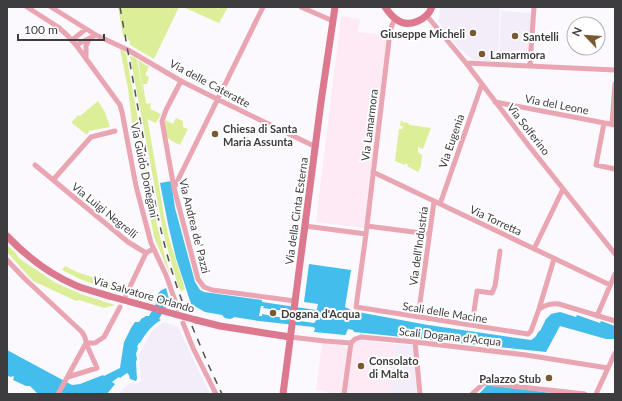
<svg xmlns="http://www.w3.org/2000/svg" width="622" height="401" font-family="Lato,sans-serif">
	<rect width="100%" height="100%" fill="#fbf9fe"/>
	<!-- commercial -->
	<path fill="#fdeaf4" d="M341,16L360,19L358,32L387,35L365,228L316,222Z
		M358,340L396,344L389,394H337L316,390L322,343L341,345L348,349Z"/>
	<!-- built -->
	<path fill="#f2edf9" d="M441,7H500L498,61L473,60L456,45L438,21Z
		M501,11L531,13L529,61L499,59Z
		M164,322L178,327L210,394H119L124,388L130,383L136,384L141,381L139,355L151,332L159,325Z
		M396,344L416,345L419,394H389Z"/>
	<!-- green -->
	<path fill="#de9" d="M118,7H179L154,59L130,45V41L128,40L127,37L123,35Z
		M183,7H215L218,9L219,7H228L219,23Z
		M120,49L126,53L157,225L170,275L154,237L133,130L128,89Z
		M130,56H131L137,59L164,215L169,238L185,289L181,291L178,286L164,236Z
		M138,60L149,67L145,75L149,77L147,84H143L146,103L147,104L150,103L151,104L150,109L161,114L156,123L147,119Z
		M98,101L105,112L110,127L89,131L87,135L72,123V122L78,115L80,116Z
		M176,118L183,121V127L188,129L180,145C165,138 163,136 165,120L173,124Z
		M401,120L404,123L406,122L410,125L431,128L423,149L418,147V152L422,155L421,166L418,172L407,166L408,165L406,163L405,165L395,161L399,129H402L403,126H400Z
		M7,245L16,253L19,258L29,265L56,283L81,294L115,305L104,308L79,300L76,301L33,281L7,252Z
		M65,266L77,272L113,284L121,292V294L82,280L62,270Z"/>
	<!-- water -->
	<path fill="#43bdeb" fill-rule="evenodd" d="M171,181L175,208L195,282L200,290L204,292L262,300V302L316,310L317,309L318,304L304,302L309,264L351,270L345,307L353,311L352,314L356,315L357,312L363,313L428,325L531,340L534,338L536,336L539,331H540L546,319L551,314L560,312L576,317L577,315L600,323L601,321L615,326V339H606L560,326L546,352L354,332L353,330L348,329L346,334L345,335L314,332L315,328L313,327L259,321L234,317L233,318L230,319L225,318L222,315L205,312L191,304L176,258L168,224L160,183ZM261,306H264L263,308L285,311L287,310L316,314C317,317 317,321 314,323L286,319L284,318L262,314V316H259Z
		M166,288L170,302L166,307L159,319L161,320C151,326 146,333 140,343H139L137,347L138,348L136,354L137,359L136,362L137,379L136,381L130,379L129,375L127,373L120,378L119,377L112,382L115,384L107,394H38L30,386H26L13,380L14,377L13,376L11,377L8,376L7,377V350L72,385L80,384L103,375L104,376L120,368L124,342L131,328L135,322H139L142,318H143L146,316H149L156,304L155,301C158,294 158,291 166,288Z
		M487,385L560,394H479Z"/>
	<g fill="none" stroke-linecap="round" stroke-linejoin="round">
		<!-- street -->
		<path stroke="#eaa5b2" stroke-width="5" d="M27,7L58,27L66,34L76,45L120,105L122,112L136,186L151,243L166,275L178,309
			M51,7L96,35L128,50L181,81L217,99L316,147
			M301,7L333,21
			M427,16L466,63L529,146L615,254
			M395,19L392,25L390,32L366,234L356,307L528,334L531,331L539,309C546,305 551,303 559,304L615,321
			M72,40L86,29
			M76,45L96,35
			M86,59V46L89,39
			M466,63L615,70
			M530,65L534,7
			M181,81L166,110L162,121L174,188L198,279L204,287L212,290L295,301
			M495,102L615,125
			M604,123L596,165L615,169
			M612,124L615,84
			M35,165L128,242L146,253
			M373,172L610,285
			M53,180L91,137L115,131
			M174,188L263,7
			M440,204L482,84
			M305,226L366,234
			M367,226L429,234
			M534,249L563,189
			M7,260L24,278L82,332C84,335 86,339 86,343L97,368L68,377
			M126,295L146,253L153,249
			M539,309L554,259
			M474,311L477,291L492,293L495,286L500,251
			M597,316L615,274
			M418,317L434,202
			M183,323L193,348L216,394
			M290,337L325,341L351,343L355,339L361,337L415,342L526,355L608,368
			M415,342L420,394
			M86,343H95L104,337L120,307
			M58,394L86,343
			M344,394L351,343
			M472,394L484,383L585,394
			M596,394L615,353"/>
		<!-- secondary -->
		<path stroke="#dd798f" stroke-width="7" d="M385,7C388,11 391,16 396,19C408,29 427,20 432,7
			M7,236C27,257 51,275 77,286C88,290 99,293 109,296
			M196,320L220,326L290,337
			M283,394L321,102L335,7"/>
		<!-- rail -->
		<path stroke="#515053" stroke-width="1.5" stroke-dasharray="7 7" stroke-linecap="butt" d="M120,7C128,52 136,97 144,142C154,200 164,257 186,311
			M192,326L208,364L222,394"/>
		<!-- secondary-bridge -->
		<path stroke="#dd798f" stroke-width="7" d="M109,296L196,320"/>
	</g>
	<!-- markers -->
	<g fill="#79592f" stroke="#fff" stroke-width="1.5">
		<circle cx="473" cy="33" r="4"/>
		<circle cx="515" cy="36" r="4"/>
		<circle cx="482" cy="54" r="4"/>
		<circle cx="215" cy="134" r="4"/>
		<circle cx="273" cy="313" r="4"/>
		<circle cx="361" cy="366" r="4"/>
		<circle cx="549" cy="378" r="4"/>
	</g>
	<g text-anchor="middle" dominant-baseline="central" stroke-width="4" stroke-linejoin="round" paint-order="stroke">
		<!-- poi labels -->
		<g font-size="11" font-weight="bold" fill="#3d3c3f" stroke="#fff" text-anchor="start">
			<text x="465" y="33" text-anchor="end">Giuseppe Micheli</text>
			<text x="523" y="36">Santelli</text>
			<text x="490" y="54">Lamarmora</text>
			<text x="223" y="128">Chiesa di Santa<tspan x="223" dy="13">Maria Assunta</tspan></text>
			<text x="281" y="313">Dogana d'Acqua</text>
			<text x="369" y="360">Consolato<tspan x="369" dy="13">di Malta</tspan></text>
			<text x="541" y="378" text-anchor="end">Palazzo Stub</text>
		</g>
		<!-- street labels -->
		<g font-size="11" fill="#3d3c3f" stroke="#fff">
			<text transform="translate(210 83) rotate(28)">Via delle Cateratte</text>
			<text transform="translate(557 104) rotate(11)">Via del Leone</text>
			<text transform="translate(369 125) rotate(-83)">Via Lamarmora</text>
			<text transform="translate(529 129) rotate(52)">Via Solferino</text>
			<text transform="translate(451 141) rotate(-71)">Via Eugenia</text>
			<text transform="translate(145 170) rotate(78)">Via Guido Donegani</text>
			<text transform="translate(105 210) rotate(39)">Via Luigi Negrelli</text>
			<text transform="translate(296 211) rotate(-82)">Via della Cinta Esterna</text>
			<text transform="translate(496 220) rotate(25)">Via Torretta</text>
			<text transform="translate(195 226) rotate(76)">Via Andrea de' Pazzi</text>
			<text transform="translate(418 246) rotate(-82)">Via dell'Industria</text>
			<text transform="translate(144 294) rotate(16)">Via Salvatore Orlando</text>
			<text transform="translate(445 312) rotate(9)">Scali delle Macine</text>
			<text transform="translate(450 336) rotate(6)">Scali Dogana d'Acqua</text>
		</g>
	</g>
	<!-- border -->
	<rect width="622" height="401" fill="none" stroke="#3d3c3f" stroke-width="16"/>
	<!-- north arrow -->
	<g transform="translate(586 36) rotate(295)"><circle r="19" fill="#ffffff" stroke="#b1b1b2"/>
	<path d="M0-3L7 15L0 10L-7 15Z" fill="#79592f"/>
	<text y="-6" font-size="11" font-weight="bold" text-anchor="middle" fill="#3d3c3f">N</text>
	</g>
	<!-- scale -->
	<path d="M18 34v6h86v-6" fill="none" stroke="#3d3c3f" stroke-width="2"/>
	<text x="24" y="34" font-size="12" fill="#3d3c3f" stroke="#ffffff" stroke-width="3" paint-order="stroke">100 m</text>
</svg>
